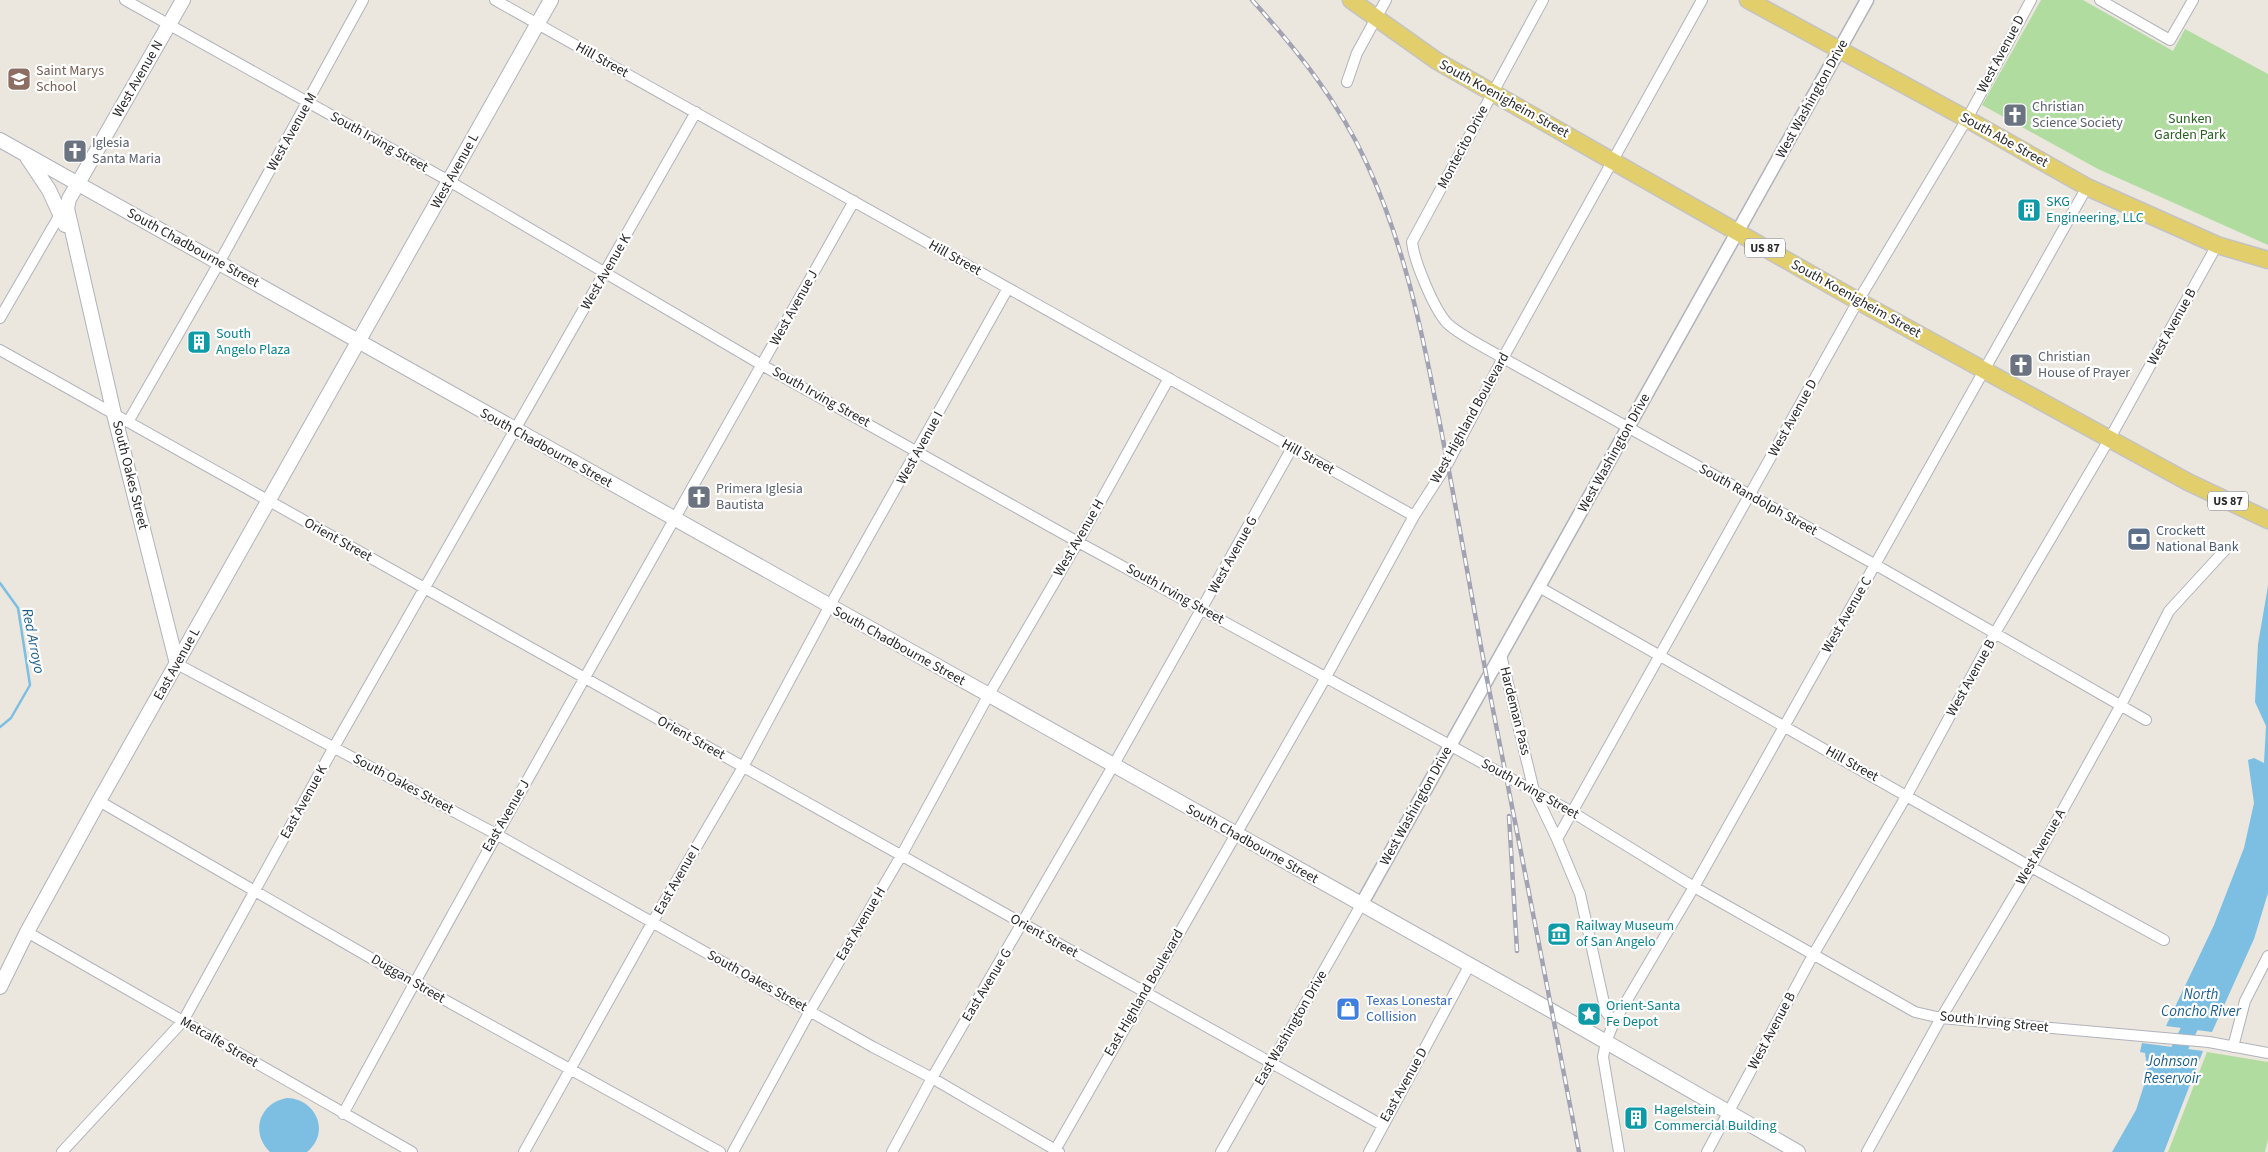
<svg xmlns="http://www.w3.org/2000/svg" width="2268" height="1152" font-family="'Source Sans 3',sans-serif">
	<rect width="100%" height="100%" fill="#ebe6de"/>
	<!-- green -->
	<path fill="#b0dca0" d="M2041,0H2083L2173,51L2185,29L2268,74V245L2098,169L1982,105Z
		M2207,1052L2268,1062V1139L2265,1152H2168Z"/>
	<!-- water -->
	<path fill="#7cbfe2" d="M2268,586V893L2254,939L2212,1032L2166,1026L2214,925L2244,848L2254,803L2248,760L2254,758L2264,763L2266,726L2255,702L2258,644Z
		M2142,1043L2203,1051L2164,1152H2112L2136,1110L2148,1073L2145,1053L2140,1052Z
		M287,1098C316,1099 331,1132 307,1152H270C250,1133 259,1103 287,1098Z"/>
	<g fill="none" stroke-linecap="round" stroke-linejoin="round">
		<!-- stream -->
		<path stroke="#7cbfe2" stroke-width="2.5" d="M0,583L18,608L30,685L11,718L0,727"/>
		<!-- river -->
		<path stroke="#7cbfe2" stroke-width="16" d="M2170,1068L2199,1009"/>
		<!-- minor casing -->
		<g stroke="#b1b3bc" stroke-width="12">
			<path id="minor" d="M125,0L449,181L762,365L1078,542L1572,812L1694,887L1915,1012L1941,1018L2209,1042L2268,1053
				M495,0L1414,516
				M1543,0L1412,242C1414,261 1434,309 1447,323C1459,335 1488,349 1503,358L1876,565L2146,720
				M2100,0L2170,40L2193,0
				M1347,82L1357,53L1386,0
				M0,318L62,211
				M0,350L1382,1125
				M128,422L219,263L363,0
				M1539,587L2031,867L2164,940
				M1501,655L1534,791L1557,839L1580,894L1606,1012L1614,1022
				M177,664L496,834L873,1047L932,1078L1059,1152
				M99,801L414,983L720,1152
				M1557,839L1858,301L1967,119L2031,0
				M27,932L412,1152
				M2233,1047L2245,1001L2268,956
				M343,1114C509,808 683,505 854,201
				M62,1152L183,1021L334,747L696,112
				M524,1152L652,923L743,767L829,607L1008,288
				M733,1152L810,1011L901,856L988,696L1078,542L1169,378
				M892,1152L932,1078L1113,766L1292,448
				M1054,1152L1326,677L1414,516L1448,463L1503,358L1702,0
				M1221,1152L1361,905
				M1369,1152L1469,966
				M1619,1152L1603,1057L1606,1042L1614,1022L1694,887L2087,187
				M1707,1152L1813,955L1907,795L1995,633L2110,438L2217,245
				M1867,1152L1941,1018L2031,867L2121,705L2169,611L2225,550"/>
		</g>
		<!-- tertiary casing -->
		<g stroke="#b1b3bc" stroke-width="15">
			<path id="tertiary" d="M1361,905L1867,0"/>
		</g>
		<!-- secondary casing -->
		<g stroke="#b1b3bc" stroke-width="16">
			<path id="secondary" d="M0,140L1552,1011L1798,1152
				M27,157L49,190L65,225
				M177,664L114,414L67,208L69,199L183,0
				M0,987L27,932L99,801L551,0"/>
		</g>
		<!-- primary casing -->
		<g stroke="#c3c3c3" stroke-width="19">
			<path id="primary" d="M1351,0L1437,61L1858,301L2188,482L2268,520
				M1748,0L1967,119L2087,187L2217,245L2268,260"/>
		</g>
		<!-- minor -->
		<use href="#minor" stroke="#fff" stroke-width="10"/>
		<!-- tertiary -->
		<use href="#tertiary" stroke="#fff" stroke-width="12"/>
		<!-- secondary -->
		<use href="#secondary" stroke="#fff" stroke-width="14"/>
		<!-- primary -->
		<use href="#primary" stroke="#e2cf6c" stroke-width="16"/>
		<!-- rail casing -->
		<g stroke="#a1a3b3" stroke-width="4.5">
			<path id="rail" d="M1252,0C1297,50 1339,102 1367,164C1403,242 1421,326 1437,409C1455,499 1470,589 1487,679C1518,837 1549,994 1579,1152
				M1509,816L1517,951"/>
		</g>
		<!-- rail -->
		<use href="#rail" stroke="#fff" stroke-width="2.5" stroke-dasharray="8" stroke-linecap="butt"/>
	</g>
	<!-- icons -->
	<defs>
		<g id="school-square" transform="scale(1.25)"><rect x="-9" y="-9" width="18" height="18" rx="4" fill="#8d6e63" stroke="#fff"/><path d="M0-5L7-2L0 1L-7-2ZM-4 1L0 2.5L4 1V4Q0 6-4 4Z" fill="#fff"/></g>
		<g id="church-square" transform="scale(1.25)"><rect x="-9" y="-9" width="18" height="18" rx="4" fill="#6b7280" stroke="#fff"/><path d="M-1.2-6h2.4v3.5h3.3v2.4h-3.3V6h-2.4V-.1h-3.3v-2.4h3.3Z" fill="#fff"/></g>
		<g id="building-square" transform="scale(1.25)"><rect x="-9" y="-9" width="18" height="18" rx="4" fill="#0f9aa8" stroke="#fff"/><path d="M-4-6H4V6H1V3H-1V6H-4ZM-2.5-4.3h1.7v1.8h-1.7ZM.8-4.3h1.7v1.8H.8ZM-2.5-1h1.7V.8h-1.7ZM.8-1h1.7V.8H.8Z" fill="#fff"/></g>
		<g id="bank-square" transform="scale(1.25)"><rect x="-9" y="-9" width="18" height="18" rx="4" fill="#5c6f8a" stroke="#fff"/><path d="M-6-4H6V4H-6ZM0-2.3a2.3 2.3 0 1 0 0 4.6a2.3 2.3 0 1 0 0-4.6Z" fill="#fff"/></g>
		<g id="museum-square" transform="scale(1.25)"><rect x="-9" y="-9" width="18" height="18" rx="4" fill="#0f9aa8" stroke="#fff"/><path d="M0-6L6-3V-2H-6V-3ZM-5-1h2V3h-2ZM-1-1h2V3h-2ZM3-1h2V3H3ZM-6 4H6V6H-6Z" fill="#fff"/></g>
		<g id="shop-square" transform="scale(1.25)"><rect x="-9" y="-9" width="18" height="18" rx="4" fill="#3f7fe0" stroke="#fff"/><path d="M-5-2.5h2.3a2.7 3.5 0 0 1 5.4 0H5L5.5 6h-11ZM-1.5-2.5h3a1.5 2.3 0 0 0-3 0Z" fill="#fff"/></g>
		<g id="sight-square" transform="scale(1.25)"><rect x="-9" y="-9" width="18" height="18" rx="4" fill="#0f9aa8" stroke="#fff"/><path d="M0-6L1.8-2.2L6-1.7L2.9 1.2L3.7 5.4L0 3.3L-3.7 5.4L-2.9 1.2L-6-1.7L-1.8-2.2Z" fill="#fff"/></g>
	</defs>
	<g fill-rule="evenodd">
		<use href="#school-square" x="19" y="79"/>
		<use href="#church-square" x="2015" y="115"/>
		<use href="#church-square" x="75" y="151"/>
		<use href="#building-square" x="2029" y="210"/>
		<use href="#building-square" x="199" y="342"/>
		<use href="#church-square" x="2021" y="365"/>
		<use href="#church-square" x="699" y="497"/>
		<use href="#bank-square" x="2139" y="539"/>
		<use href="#museum-square" x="1559" y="934"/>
		<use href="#shop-square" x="1348" y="1009"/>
		<use href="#sight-square" x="1589" y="1014"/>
		<use href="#building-square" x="1636" y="1118"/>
	</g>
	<g text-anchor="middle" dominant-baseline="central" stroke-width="4.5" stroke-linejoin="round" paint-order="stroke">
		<!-- shield labels -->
		<g fill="#fff" stroke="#6a6a6a" stroke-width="1">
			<rect x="1745" y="238.5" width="40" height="19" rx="4"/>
			<rect x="2208" y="491.5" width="40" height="19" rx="4"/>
		</g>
		<g font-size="12" font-weight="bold" fill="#2a2a2a">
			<text x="1765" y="248">US 87</text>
			<text x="2228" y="501">US 87</text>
		</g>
		<!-- street labels -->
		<g font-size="14" fill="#2a2a2a" stroke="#fff">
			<text transform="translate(2001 54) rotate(-62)">West Avenue D</text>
			<text transform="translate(602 60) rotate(29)">Hill Street</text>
			<text transform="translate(138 79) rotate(-60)">West Avenue N</text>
			<text transform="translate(1504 99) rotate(29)">South Koenigheim Street</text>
			<text transform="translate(1812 99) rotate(-61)">West Washington Drive</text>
			<text transform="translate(292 132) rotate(-61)">West Avenue M</text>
			<text transform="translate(2004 140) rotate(29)">South Abe Street</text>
			<text transform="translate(379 142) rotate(29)">South Irving Street</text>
			<text transform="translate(1463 147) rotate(-62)">Montecito Drive</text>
			<text transform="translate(455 171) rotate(-61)">West Avenue L</text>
			<text transform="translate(193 248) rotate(29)">South Chadbourne Street</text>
			<text transform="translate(955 258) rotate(29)">Hill Street</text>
			<text transform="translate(606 272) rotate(-60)">West Avenue K</text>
			<text transform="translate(1856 299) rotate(29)">South Koenigheim Street</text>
			<text transform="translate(794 308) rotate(-61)">West Avenue J</text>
			<text transform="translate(2172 327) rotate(-61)">West Avenue B</text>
			<text transform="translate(821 397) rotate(29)">South Irving Street</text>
			<text transform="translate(1470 418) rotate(-61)">West Highland Boulevard</text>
			<text transform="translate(1793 418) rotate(-61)">West Avenue D</text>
			<text transform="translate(546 448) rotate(29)">South Chadbourne Street</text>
			<text transform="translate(920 448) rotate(-61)">West Avenue I</text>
			<text transform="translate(1614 453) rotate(-61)">West Washington Drive</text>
			<text transform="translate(1308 457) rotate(29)">Hill Street</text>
			<text transform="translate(130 475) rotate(76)">South Oakes Street</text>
			<text transform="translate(1758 500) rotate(29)">South Randolph Street</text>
			<text transform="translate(1079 538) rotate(-60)">West Avenue H</text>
			<text transform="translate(338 540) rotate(29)">Orient Street</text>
			<text transform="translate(1233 555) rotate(-61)">West Avenue G</text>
			<text transform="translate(1175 594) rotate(29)">South Irving Street</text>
			<text transform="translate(1847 615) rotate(-60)">West Avenue C</text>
			<text transform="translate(899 646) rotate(29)">South Chadbourne Street</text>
			<text transform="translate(177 664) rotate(-61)">East Avenue L</text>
			<text transform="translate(1971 678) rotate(-61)">West Avenue B</text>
			<text transform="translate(1515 711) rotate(76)">Hardeman Pass</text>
			<text transform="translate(691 738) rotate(29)">Orient Street</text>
			<text transform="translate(1852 764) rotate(29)">Hill Street</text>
			<text transform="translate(403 784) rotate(28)">South Oakes Street</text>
			<text transform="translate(1530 789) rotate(29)">South Irving Street</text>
			<text transform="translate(304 802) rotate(-61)">East Avenue K</text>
			<text transform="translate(1416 806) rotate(-61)">West Washington Drive</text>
			<text transform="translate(506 816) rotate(-60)">East Avenue J</text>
			<text transform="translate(1252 844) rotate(29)">South Chadbourne Street</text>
			<text transform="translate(2041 847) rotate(-60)">West Avenue A</text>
			<text transform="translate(677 880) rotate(-60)">East Avenue I</text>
			<text transform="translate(861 924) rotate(-59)">East Avenue H</text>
			<text transform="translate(1044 936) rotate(29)">Orient Street</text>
			<text transform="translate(408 979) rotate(30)">Duggan Street</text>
			<text transform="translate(757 981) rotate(29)">South Oakes Street</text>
			<text transform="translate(987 985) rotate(-59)">East Avenue G</text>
			<text transform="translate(1144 993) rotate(-60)">East Highland Boulevard</text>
			<text transform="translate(1994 1022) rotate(6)">South Irving Street</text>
			<text transform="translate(1291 1028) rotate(-60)">East Washington Drive</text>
			<text transform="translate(1772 1031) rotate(-62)">West Avenue B</text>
			<text transform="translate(219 1042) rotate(30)">Metcalfe Street</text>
			<text transform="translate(1404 1085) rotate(-61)">East Avenue D</text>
		</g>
		<!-- education labels -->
		<g font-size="14" fill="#785e54" stroke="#fff" text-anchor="start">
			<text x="36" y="71">Saint Marys<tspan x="36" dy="16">School</tspan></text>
		</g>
		<!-- worship labels -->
		<g font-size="14" fill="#5b616d" stroke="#fff" text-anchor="start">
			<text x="2032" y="107">Christian<tspan x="2032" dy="16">Science Society</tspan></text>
			<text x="92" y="143">Iglesia<tspan x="92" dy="16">Santa Maria</tspan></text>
			<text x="2038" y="357">Christian<tspan x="2038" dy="16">House of Prayer</tspan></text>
			<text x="716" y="489">Primera Iglesia<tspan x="716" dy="16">Bautista</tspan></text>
		</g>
		<!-- park labels -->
		<g font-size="14" fill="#2a6022" stroke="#fff">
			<text x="2190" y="119">Sunken<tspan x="2190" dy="16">Garden Park</tspan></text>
		</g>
		<!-- culture labels -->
		<g font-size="14" fill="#0d838f" stroke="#fff" text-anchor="start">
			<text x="2046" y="202">SKG<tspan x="2046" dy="16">Engineering, LLC</tspan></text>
			<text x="216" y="334">South<tspan x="216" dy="16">Angelo Plaza</tspan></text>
			<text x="1576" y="926">Railway Museum<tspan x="1576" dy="16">of San Angelo</tspan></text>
			<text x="1606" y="1006">Orient-Santa<tspan x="1606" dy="16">Fe Depot</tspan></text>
			<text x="1654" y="1110">Hagelstein<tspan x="1654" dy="16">Commercial Building</tspan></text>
		</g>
		<!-- service labels -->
		<g font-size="14" fill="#4e5e75" stroke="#fff" text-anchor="start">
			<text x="2156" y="531">Crockett<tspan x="2156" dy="16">National Bank</tspan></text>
		</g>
		<!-- shop labels -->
		<g font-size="14" fill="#366cbe" stroke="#fff" text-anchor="start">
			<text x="1366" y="1001">Texas Lonestar<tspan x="1366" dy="16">Collision</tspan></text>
		</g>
		<!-- water labels -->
		<g font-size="15" font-style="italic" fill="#1b5e8d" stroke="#fff">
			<text transform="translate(33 641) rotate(79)">Red Arroyo</text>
			<text x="2201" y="994">North<tspan x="2201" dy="17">Concho River</tspan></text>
			<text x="2172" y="1061">Johnson<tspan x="2172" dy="17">Reservoir</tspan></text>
		</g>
	</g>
</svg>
